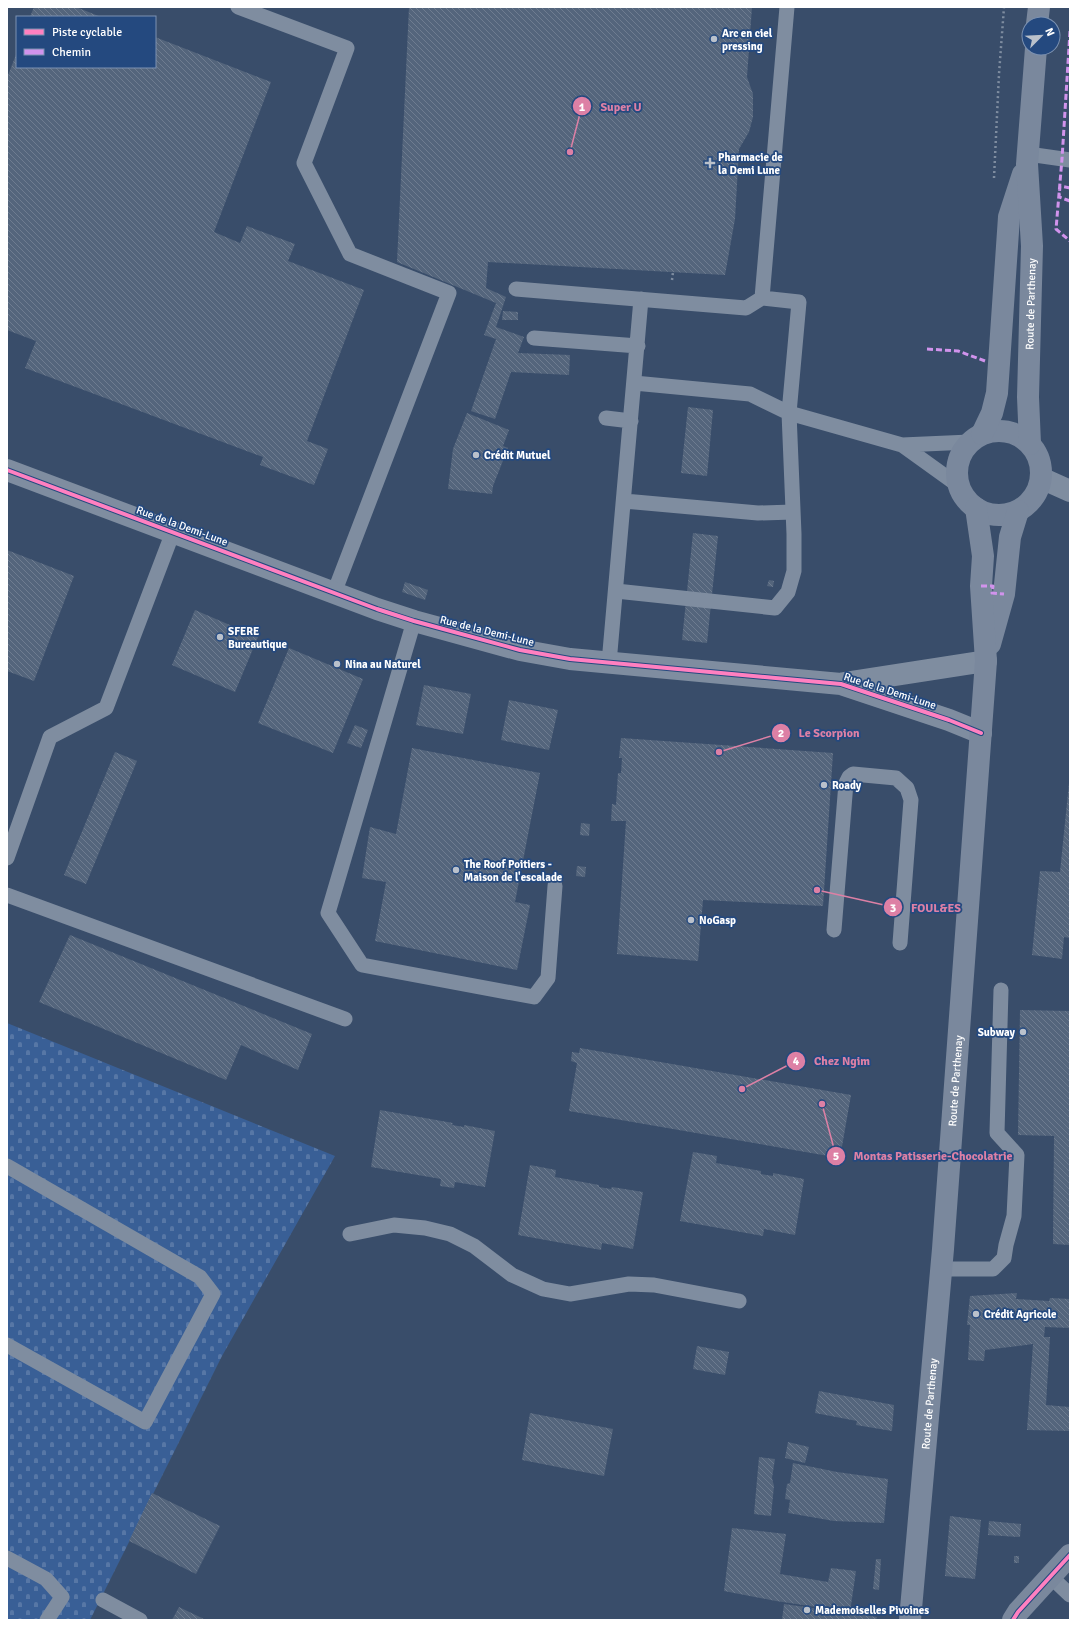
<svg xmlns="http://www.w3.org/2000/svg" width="1077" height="1627" font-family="Signika,sans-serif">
	<defs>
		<pattern id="cemetery-stones" width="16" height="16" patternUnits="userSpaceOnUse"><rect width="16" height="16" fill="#395f96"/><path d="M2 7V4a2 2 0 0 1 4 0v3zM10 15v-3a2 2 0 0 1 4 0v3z" fill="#5777a6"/></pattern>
		<pattern id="building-back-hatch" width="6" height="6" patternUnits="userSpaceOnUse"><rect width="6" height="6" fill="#54657c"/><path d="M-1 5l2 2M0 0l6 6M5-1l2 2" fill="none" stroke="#6e7c90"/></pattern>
	</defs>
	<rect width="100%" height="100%" fill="#394d6a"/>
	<!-- cemetery -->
	<path fill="url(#cemetery-stones)" d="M7,1023L335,1156L222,1356L90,1620H7Z"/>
	<!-- building -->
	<path fill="url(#building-back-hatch)" d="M34,7H76L101,17H30Z
		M409,7H752L747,77L753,94V117L749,132L739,149L735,219L725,275L488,262L486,288L506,297L496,327L524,337L518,353L570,355L569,375L511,372L495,419L471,411L496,339L484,335L496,303L397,262Z
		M155,37L271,82L214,232L240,243L247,226L295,244L288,261L364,290L307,441L328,449L314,485L260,465L263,457L25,368L36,341L7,330V78L17,52V67H155Z
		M503,311L518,312V320H502Z
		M688,407L713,410L707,476L681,473Z
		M467,413L509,430L503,446L508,448L493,486L492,494L448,489L453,449Z
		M693,533L718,536L707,643L682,640Z
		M7,550L74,576L34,681L7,671Z
		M769,580L774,581L773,587L767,586Z
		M405,582L428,590L425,600L402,592Z
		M195,610L258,637L235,692L172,665Z
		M289,648L363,679L333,753L258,723Z
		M424,685L471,694L463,734L416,725Z
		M509,700L558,710L549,750L501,740Z
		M355,725L368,730L361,748L347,743Z
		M621,738L833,753L823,906L703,900L698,961L617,954L626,821H611L612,804L616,805L618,773H621L622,758H619Z
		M412,748L540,773L515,902L530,905L517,970L375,941L386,882L362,878L370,827L396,834Z
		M115,752L137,761L86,884L64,875Z
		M1069,783L1070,938L1064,937L1062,959L1032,955L1040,871L1060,872Z
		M581,823L590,824L589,836L580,835Z
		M577,866L586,867L585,877L576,876Z
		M70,935L312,1034L298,1070L241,1045L226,1080L39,1002Z
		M1020,1010L1070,1011V1245L1053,1244L1054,1136L1018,1135Z
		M580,1048L851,1095L840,1158L569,1111L577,1063L571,1061L572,1052L579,1053Z
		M380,1110L453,1123L452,1125L464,1127V1125L495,1131L485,1187L455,1182L454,1188L440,1186L441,1179L371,1167Z
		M693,1152L717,1156L716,1163L761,1171V1174L773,1176V1173L804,1179L795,1235L764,1229L763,1236L680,1221Z
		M530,1165L556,1170L555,1177L599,1185V1187L611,1189L612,1187L643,1192L633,1249L602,1243L601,1250L518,1235Z
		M1017,1293L1016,1299L1049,1301L1050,1298L1070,1299V1328L1045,1327L1044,1337H1050L1046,1405L1070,1407V1431L1027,1430L1033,1344L985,1350L984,1361L968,1360L970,1325H967L970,1296Z
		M697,1346L729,1352L725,1375L693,1369Z
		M819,1391L894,1405L892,1431L856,1425L857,1421L815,1413Z
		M530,1413L613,1429L604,1476L522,1460Z
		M788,1442L809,1447L805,1463L785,1458Z
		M759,1457L775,1459L772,1478L774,1486L771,1516L754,1514Z
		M793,1463L837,1472L888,1479L884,1523L834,1521L788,1513L790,1500L785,1499L787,1484L790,1483Z
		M152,1493L220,1526L196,1574L129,1541Z
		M950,1516L981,1520L975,1579L945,1576Z
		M989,1521L1021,1524L1020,1537L988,1535Z
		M732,1528L786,1534L780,1574L828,1582L831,1568L856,1571L850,1612L776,1601L724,1591Z
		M1014,1556H1019V1563H1014Z
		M876,1559H881L879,1590L873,1589Z
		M784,1604L877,1617L876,1620H782Z
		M179,1607L183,1609L206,1620H172Z"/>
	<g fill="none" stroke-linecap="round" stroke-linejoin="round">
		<!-- path -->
		<path stroke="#7f8da0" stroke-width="2.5" stroke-dasharray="2 3" stroke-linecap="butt" d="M994,178L999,74L1004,7
			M672,280L673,272"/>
		<!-- lane -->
		<path stroke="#7f8da0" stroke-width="15" d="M238,7L347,48L304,163L350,254L449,293L334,593
			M1028,154L1070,160
			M516,289L746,308L762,298L799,302L789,413L902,445L970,442
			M762,298L787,7
			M534,338L638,346
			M606,418L631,421
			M902,445L959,486
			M624,501L758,513L793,512
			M616,591L775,608L788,592L794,571V534L789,413L750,394L634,383
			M414,621L328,913L362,965L534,997L548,978L555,886
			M609,663L641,299
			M7,858L50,737L106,708L173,532
			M7,895L345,1019
			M834,930L846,783L849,777L853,774L896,778L907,788L911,800L900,943
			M7,1166L200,1277L213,1294L145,1422L7,1345
			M350,1234L394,1225L425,1228L450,1234L474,1246L512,1275L543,1289L570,1294L629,1284L654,1285L739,1301
			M941,1269H993L1004,1258L1006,1245L1014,1216L1017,1155L997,1133L1001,990
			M7,1558L46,1579L62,1597L47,1620
			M1050,1576L1070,1595
			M103,1600L140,1620"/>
		<!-- street -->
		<path stroke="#7f8da0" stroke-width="22" d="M7,470L377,609L414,621L520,650L570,659L841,684L949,720L981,733
			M1041,478L1070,491
			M844,683L986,661"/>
		<!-- secondary -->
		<g stroke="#7a889d" stroke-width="22">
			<path d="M1037,24L1039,7"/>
			<circle cx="999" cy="473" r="42"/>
			<path d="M982,434L992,413L997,393L1009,217L1023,174"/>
			<path id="s1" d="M1030,444L1028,397L1032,246L1027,164L1036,48"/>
			<path d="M990,644L1004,594L1010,537L1018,511"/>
			<path id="s2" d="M910,1620L943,1249L986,661L981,586L983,556L976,508"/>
			<path d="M1013,1620L1018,1612L1070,1555"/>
		</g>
		<!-- quiet -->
		<path stroke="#d193ec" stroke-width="3" stroke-dasharray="6 3" stroke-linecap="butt" d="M1070,31L1062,159L1056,229L1070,241
			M1070,188L1060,186L1059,197L1070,201
			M927,349L958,351L985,361
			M981,586H993L992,593L1004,594"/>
		<!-- cycleway casing -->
		<g stroke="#24497f" stroke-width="6">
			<path id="cycleway" d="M7,470L377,609L414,621L520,650L570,659L841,684L949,720L981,733
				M1013,1620L1018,1612L1070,1555"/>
		</g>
		<!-- cycleway -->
		<use href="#cycleway" stroke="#ff80c0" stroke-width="4"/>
	</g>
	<!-- markers -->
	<g fill="#bac1cb" stroke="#24497f" stroke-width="1.5">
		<circle cx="714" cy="39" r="4"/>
		<path d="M708 157h4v4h4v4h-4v4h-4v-4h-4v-4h4z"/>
		<circle cx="476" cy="455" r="4"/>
		<circle cx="220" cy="637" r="4"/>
		<circle cx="337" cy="664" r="4"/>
		<circle cx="824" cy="785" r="4"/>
		<circle cx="456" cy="870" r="4"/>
		<circle cx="691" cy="920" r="4"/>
		<circle cx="1023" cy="1032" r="4"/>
		<circle cx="976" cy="1314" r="4"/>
		<circle cx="807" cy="1610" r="4"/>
	</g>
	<g text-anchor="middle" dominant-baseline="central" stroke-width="3.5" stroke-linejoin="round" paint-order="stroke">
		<!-- poi labels -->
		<g font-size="11" font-weight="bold" fill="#fff" stroke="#24497f" text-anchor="start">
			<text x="722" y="33">Arc en ciel<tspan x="722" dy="13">pressing</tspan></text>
			<text x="718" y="157">Pharmacie de<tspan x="718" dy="13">la Demi Lune</tspan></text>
			<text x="484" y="455">Crédit Mutuel</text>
			<text x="228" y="631">SFERE<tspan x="228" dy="13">Bureautique</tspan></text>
			<text x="345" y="664">Nina au Naturel</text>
			<text x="832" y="785">Roady</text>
			<text x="464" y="864">The Roof Poitiers -<tspan x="464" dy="13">Maison de l'escalade</tspan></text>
			<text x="699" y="920">NoGasp</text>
			<text x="1015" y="1032" text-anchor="end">Subway</text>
			<text x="984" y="1314">Crédit Agricole</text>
			<text x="815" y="1610">Mademoiselles Pivoines</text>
		</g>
		<!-- street labels -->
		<g font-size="11" fill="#fff" stroke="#24497f">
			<text stroke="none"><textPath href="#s1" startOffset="140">Route de Parthenay</textPath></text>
			<text transform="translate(182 526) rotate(20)">Rue de la Demi-Lune</text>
			<text transform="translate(487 631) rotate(14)">Rue de la Demi-Lune</text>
			<text transform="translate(890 691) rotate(18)">Rue de la Demi-Lune</text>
			<text stroke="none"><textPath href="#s2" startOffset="541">Route de Parthenay</textPath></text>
			<text stroke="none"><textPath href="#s2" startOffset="217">Route de Parthenay</textPath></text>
		</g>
	</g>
	<!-- callouts -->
	<path fill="none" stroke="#dd80a5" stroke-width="1.5" d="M570 152L582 106M719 752L781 733M817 890L893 907M742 1089L796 1061M822 1104L836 1156"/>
	<g fill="#dd80a5" stroke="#24497f" stroke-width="1.5">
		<circle cx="570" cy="152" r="4"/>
		<circle cx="719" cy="752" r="4"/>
		<circle cx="817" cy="890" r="4"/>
		<circle cx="742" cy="1089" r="4"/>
		<circle cx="822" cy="1104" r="4"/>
		<circle cx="582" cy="106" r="10"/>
		<circle cx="781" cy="733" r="10"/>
		<circle cx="893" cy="907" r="10"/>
		<circle cx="796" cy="1061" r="10"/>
		<circle cx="836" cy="1156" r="10"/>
	</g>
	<g font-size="12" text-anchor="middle" font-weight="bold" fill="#fff">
		<text x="582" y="111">1</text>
		<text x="781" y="737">2</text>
		<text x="893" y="912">3</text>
		<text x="796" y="1065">4</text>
		<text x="836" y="1160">5</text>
	</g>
	<g font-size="12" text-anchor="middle" font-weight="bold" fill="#dd80a5" stroke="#24497f" stroke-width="3.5" stroke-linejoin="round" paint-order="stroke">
		<text x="621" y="111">Super U</text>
		<text x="829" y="737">Le Scorpion</text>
		<text x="936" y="912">FOUL&amp;ES</text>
		<text x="842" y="1065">Chez Ngim</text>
		<text x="933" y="1160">Montas Patisserie-Chocolatrie</text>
	</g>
	<!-- border -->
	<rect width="1077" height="1627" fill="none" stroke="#ffffff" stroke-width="16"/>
	<!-- legend -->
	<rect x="16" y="16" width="140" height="52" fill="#24497f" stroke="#7c92b2"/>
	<rect x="24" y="29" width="20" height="6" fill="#ff80c0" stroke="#7c92b2"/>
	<text x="52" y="36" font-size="12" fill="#ffffff">Piste cyclable</text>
	<rect x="24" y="49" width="20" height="6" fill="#d193ec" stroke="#7c92b2"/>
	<text x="52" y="56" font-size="12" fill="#ffffff">Chemin</text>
	<!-- north arrow -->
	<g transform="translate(1041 36) rotate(66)"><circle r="19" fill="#24497f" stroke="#7c92b2"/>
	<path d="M0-3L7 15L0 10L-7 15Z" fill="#bac1cb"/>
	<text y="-6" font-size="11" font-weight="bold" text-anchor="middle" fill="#ffffff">N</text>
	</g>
</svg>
